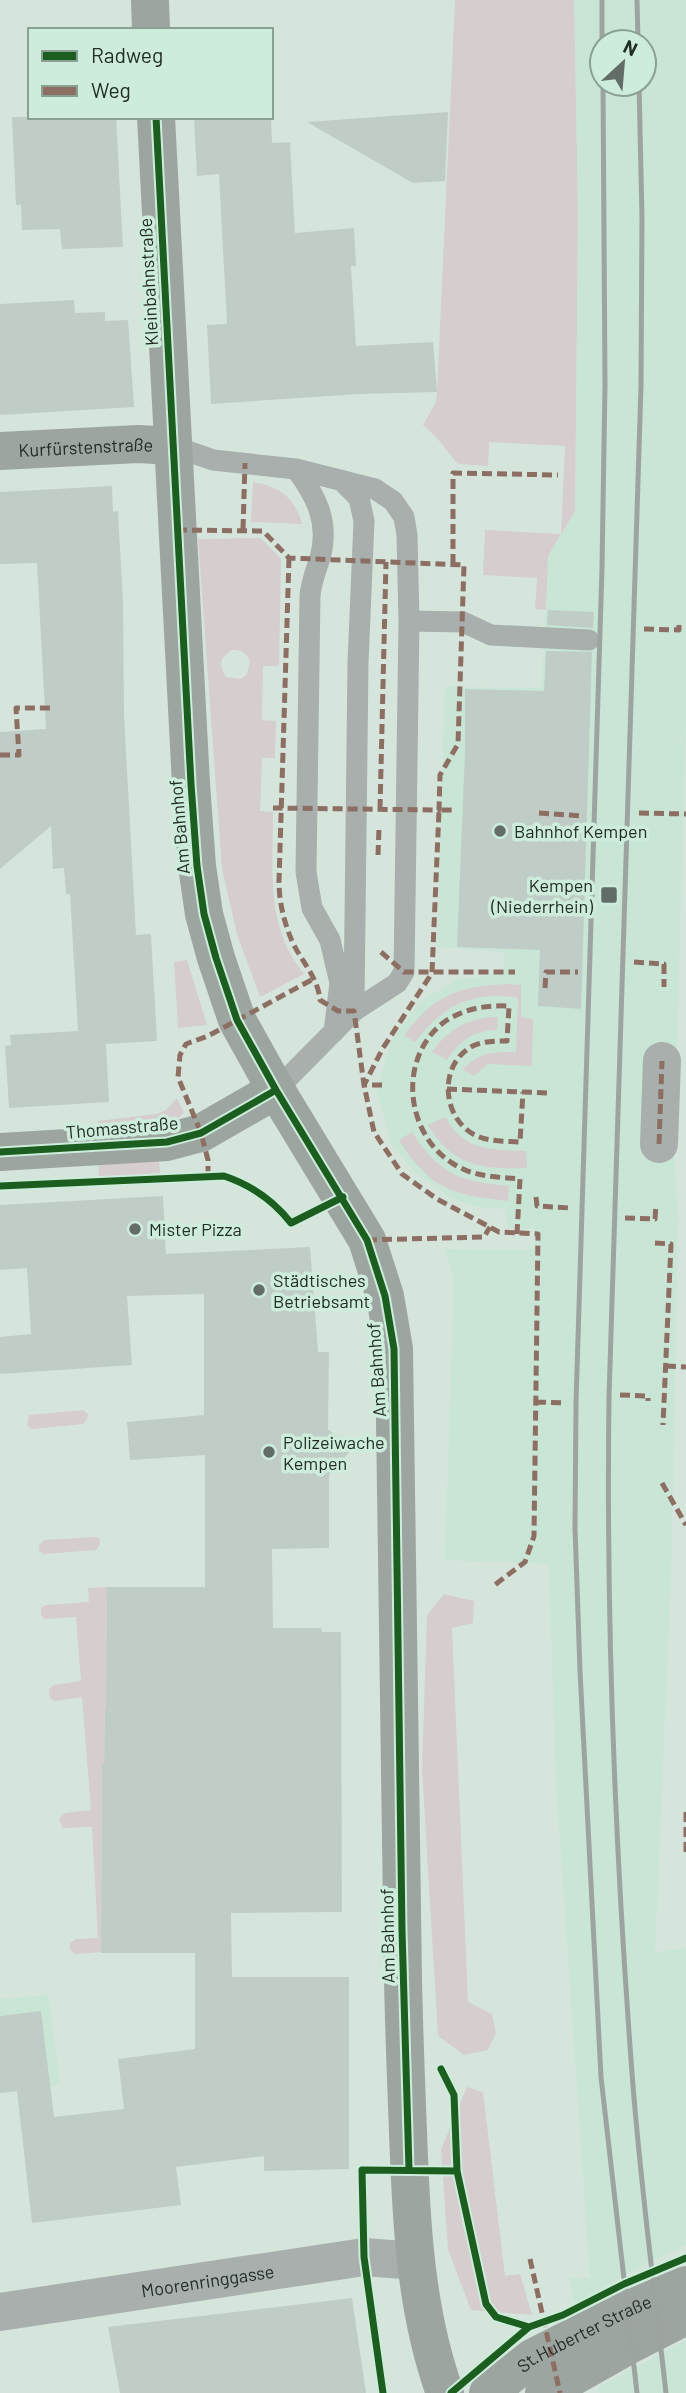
<svg xmlns="http://www.w3.org/2000/svg" width="686" height="2393" font-family="Barlow,sans-serif">
	<rect width="100%" height="100%" fill="#d5e5dc"/>
	<!-- built -->
	<path fill="#c9e5d6" fill-rule="evenodd" d="M574,0H686V712L674,1153L678,1219L671,1574L655,1952L686,1948V2245L636,2269L574,2304L570,2279L590,2277L556,1781L549,1564L445,1560L454,1277L445,1249L534,1250V1229L508,1228L505,1209L478,1207L451,1198L414,1171L391,1143L377,1091L391,1041L421,1001L456,980L504,973V952L437,947L445,687L542,688L548,556L575,510L578,214ZM602,42H644V84H602Z
		M48,1995L60,2085L0,2093V1999Z
		M686,2340V2393H600L599,2387Z"/>
	<!-- green -->
	<path fill="#d6cdce" fill-rule="evenodd" d="M455,0H574L578,214L575,511L548,556L546,610L535,609L537,578L483,575L485,530L561,534L565,446L489,442L488,466L458,464L437,438L423,425L436,402L437,393Z
		M253,482C280,486 295,498 302,524L251,522Z
		M261,538L281,559L279,666H263L262,720L276,721L275,758H262L260,811L273,812C273,870 265,926 304,974L260,997L237,934L222,869L198,539ZM232,650C241,650 246,652 250,661L247,674L241,679L226,677C218,665 220,657 232,650Z
		M187,960L207,1025L178,1028L174,962Z
		M506,984L521,985V1017L533,1019L532,1066L488,1064L474,1076L463,1069C479,1052 494,1052 516,1052L518,998C472,990 442,1006 415,1042L404,1036C433,995 458,987 506,984Z
		M498,1017L497,1030C474,1030 459,1041 447,1060L432,1052C448,1029 470,1017 498,1017Z
		M177,1098L184,1113L173,1122L99,1132L98,1121L157,1114L166,1110Z
		M445,1117C465,1152 490,1149 526,1151L527,1168C482,1169 453,1167 428,1125Z
		M412,1132C438,1174 461,1182 509,1186L508,1201C452,1194 432,1191 399,1140Z
		M159,1160L160,1173L99,1177L98,1163Z
		M83,1410L88,1414L87,1420L83,1424L32,1429L27,1425L29,1415Z
		M95,1537L99,1538L100,1544L96,1550L44,1554L39,1551V1545L44,1540Z
		M107,1587L106,1709L105,1710L104,1763H102L101,1952L75,1954L70,1950V1943L76,1939L98,1938L92,1827L63,1828L59,1820L64,1813L91,1810L82,1697L55,1701L50,1699L49,1689L54,1685L81,1681L76,1617L45,1619L41,1615V1608L46,1605L89,1602L88,1588Z
		M444,1594L474,1601L473,1623L452,1628L468,2002L492,2014L496,2033L488,2050L464,2055L438,2036L422,1769L427,1615Z
		M467,2087L483,2092L505,2276L520,2274L532,2315L471,2310L448,2249L441,2149Z"/>
	<!-- building -->
	<path fill="#c0cdc6" d="M448,112L445,181L413,183L307,122Z
		M12,117H116L123,247L62,249L60,229L22,230L21,205H16Z
		M194,117H271L272,143L290,142L295,233L354,228L356,266H351L356,346L433,342L437,392L359,394L211,404L207,325L227,324L219,174L197,176Z
		M74,300L75,313L105,312V321L128,320L134,407L0,415V304Z
		M112,486L113,512L118,511L123,601L124,715L136,935L151,934L157,1041L106,1044L109,1102L9,1108L5,1046L11,1045L10,1035L78,1031L70,894H66L64,868L53,869L51,826L0,869V732L46,729L37,563L0,564V492Z
		M548,610L594,612L593,628L547,625Z
		M546,651L592,652L581,1009L538,1006L540,950L457,947L465,751V689L544,691Z
		M163,1196L166,1254L310,1247L318,1352H329L328,1429L352,1449L329,1475V1548L272,1549L273,1628H321L322,1632H341L342,1912L231,1913L232,1977H349V2169L264,2171V2156L176,2167L181,2205L32,2223L17,2091L0,2093V2016L41,2011L54,2117L124,2109L118,2059L195,2049V1953H101L102,1763H104L105,1709H106L107,1587H205V1455L130,1460L127,1422L204,1415V1294L127,1296L132,1365L0,1374V1337L31,1334L27,1268L0,1270V1205Z
		M352,2298L366,2393H120L108,2327Z"/>
	<g fill="none" stroke-linecap="round" stroke-linejoin="round">
		<!-- lane -->
		<path stroke="#a8afac" stroke-width="21" d="M173,446L213,460L296,469L375,489L393,501L404,517L407,535L409,621L404,972L397,983L354,1011L276,1090
			M296,469C316,496 330,522 320,558C316,571 311,582 310,596L306,872L312,908L330,940L340,983L334,1032
			M341,480L359,498L364,521L358,663L354,1004
			M409,621L463,622L491,635L589,640"/>
		<!-- street -->
		<g stroke="#a8afac" stroke-width="38">
			<path d="M659,1144L662,1061"/>
			<path id="s1" d="M0,2312L364,2257L416,2261"/>
		</g>
		<!-- secondary -->
		<g stroke="#9da5a0" stroke-width="38">
			<path d="M150,0L151,30"/>
			<path d="M156,117L191,784L197,866L204,914L216,958L237,1020L276,1090L367,1240L385,1296L394,1349C398,1559 399,1769 403,1979C404,2030 406,2081 408,2132C411,2219 415,2310 445,2393"/>
			<path id="s2" d="M0,451L138,444L173,446"/>
			<path d="M0,1152L167,1142L201,1133L276,1090"/>
			<path id="s3" d="M488,2393L532,2358L627,2310L686,2285"/>
			<path d="M544,2393L631,2344L686,2316"/>
		</g>
		<!-- rail -->
		<path stroke="#9da4a0" stroke-width="5" d="M602,0V42
			M637,0L638,42
			M603,84L605,384L602,568L576,1403L575,1528L580,1671L601,2077L637,2393
			M639,84L642,217L641,386L609,1397C606,1622 615,1848 632,2073C640,2180 654,2286 666,2393"/>
		<!-- quiet -->
		<path stroke="#8d6e63" stroke-width="5" stroke-dasharray="10 5" stroke-linecap="butt" d="M243,529L245,463
			M177,530L263,531L289,558L464,565L458,744L440,775L439,810L273,808
			M289,558L279,881C279,902 284,922 292,941C301,961 318,977 320,1000L338,1011H354L364,1085L374,1132L402,1174L437,1199L499,1232L538,1234L534,1536L525,1562L492,1587
			M453,564V473L558,475
			M644,629L679,630V622
			M0,755H19L16,708H52
			M380,809L386,562
			M539,813L584,816
			M639,813L686,814
			M378,855L379,828
			M381,952L404,972H515
			M634,962L664,964V987
			M545,988L546,972H578
			M382,1085H364L383,1048L432,973L439,810H454
			M447,1089L549,1093
			M659,1144L662,1061
			M208,1176V1160L201,1133L178,1077L180,1055L186,1044L208,1036L315,978
			M536,1197L537,1206L570,1208
			M625,1218L655,1219L656,1205
			M517,1234L520,1179C498,1177 476,1177 457,1166C404,1137 396,1055 447,1020C467,1008 487,1005 509,1006L507,1041C496,1041 485,1041 475,1045C437,1062 441,1120 477,1136C490,1142 507,1141 520,1142L523,1092
			M367,1240L484,1237L490,1227
			M655,1243L671,1244L663,1425
			M666,1366L686,1367
			M620,1395L648,1396V1401
			M536,1402L566,1403
			M662,1483L686,1525
			M686,1812V1856
			M530,2259L560,2393"/>
		<!-- cycleway casing -->
		<g stroke="#ceecdb" stroke-width="11">
			<path id="cycleway" d="M156,117L191,784L197,866L204,914L216,958L237,1020L276,1090L367,1240L385,1296L394,1349L402,1930L409,2169
				M0,1152L167,1142L201,1133L276,1090
				M0,1186L224,1176C251,1185 273,1200 291,1223L343,1197
				M441,2069L454,2095L457,2171
				M383,2393L364,2257L362,2170L457,2171L486,2304L496,2317L529,2327
				M451,2393L529,2327L563,2315L624,2284L686,2258"/>
		</g>
		<!-- cycleway -->
		<use href="#cycleway" stroke="#1b5e20" stroke-width="7"/>
	</g>
	<!-- markers -->
	<g fill="#616d66" stroke="#ceecdb" stroke-width="2.5">
		<circle cx="500" cy="831" r="7"/>
		<rect x="600" y="886" width="18" height="18" rx="3.5"/>
		<circle cx="135" cy="1229" r="7"/>
		<circle cx="259" cy="1290" r="7"/>
		<circle cx="269" cy="1452" r="7"/>
	</g>
	<g text-anchor="middle" dominant-baseline="central" stroke-width="7" stroke-linejoin="round" paint-order="stroke">
		<!-- street labels -->
		<g font-size="18" fill="#222d27" stroke="#ceecdb">
			<text transform="translate(148 282) rotate(-93)">Kleinbahnstraße</text>
			<text stroke="none"><textPath href="#s2" startOffset="86">Kurfürstenstraße</textPath></text>
			<text transform="translate(179 827) rotate(-95)">Am Bahnhof</text>
			<text transform="translate(122 1127) rotate(-5)">Thomasstraße</text>
			<text transform="translate(376 1370) rotate(-94)">Am Bahnhof</text>
			<text transform="translate(387 1936) rotate(-91)">Am Bahnhof</text>
			<text stroke="none"><textPath href="#s1" startOffset="210">Moorenringgasse</textPath></text>
			<text stroke="none"><textPath href="#s3" startOffset="114">St.Huberter Straße</textPath></text>
		</g>
		<!-- poi labels -->
		<g font-size="18" fill="#222d27" stroke="#ceecdb" text-anchor="start">
			<text x="514" y="831">Bahnhof Kempen</text>
			<text x="593" y="885" text-anchor="end">Kempen<tspan x="593" dy="21">(Niederrhein)</tspan></text>
			<text x="149" y="1229">Mister Pizza</text>
			<text x="273" y="1280">Städtisches<tspan x="273" dy="21">Betriebsamt</tspan></text>
			<text x="283" y="1442">Polizeiwache<tspan x="283" dy="21">Kempen</tspan></text>
		</g>
	</g>
	<!-- legend -->
	<rect x="28" y="28" width="245" height="91" fill="#ceecdb" stroke="#89a093" stroke-width="2"/>
	<rect x="42" y="51" width="35" height="10" fill="#1b5e20" stroke="#89a093" stroke-width="2"/>
	<text x="91" y="63" font-size="21" fill="#222d27">Radweg</text>
	<rect x="42" y="86" width="35" height="10" fill="#8d6e63" stroke="#89a093" stroke-width="2"/>
	<text x="91" y="98" font-size="21" fill="#222d27">Weg</text>
	<!-- north arrow -->
	<g transform="translate(623 63) rotate(26)"><circle r="33" fill="#ceecdb" stroke="#89a093" stroke-width="2"/>
	<path d="M0-5L12 26L0 18L-12 26Z" fill="#616d66"/>
	<text y="-10" font-size="19" font-weight="bold" text-anchor="middle" fill="#222d27">N</text>
	</g>
</svg>
